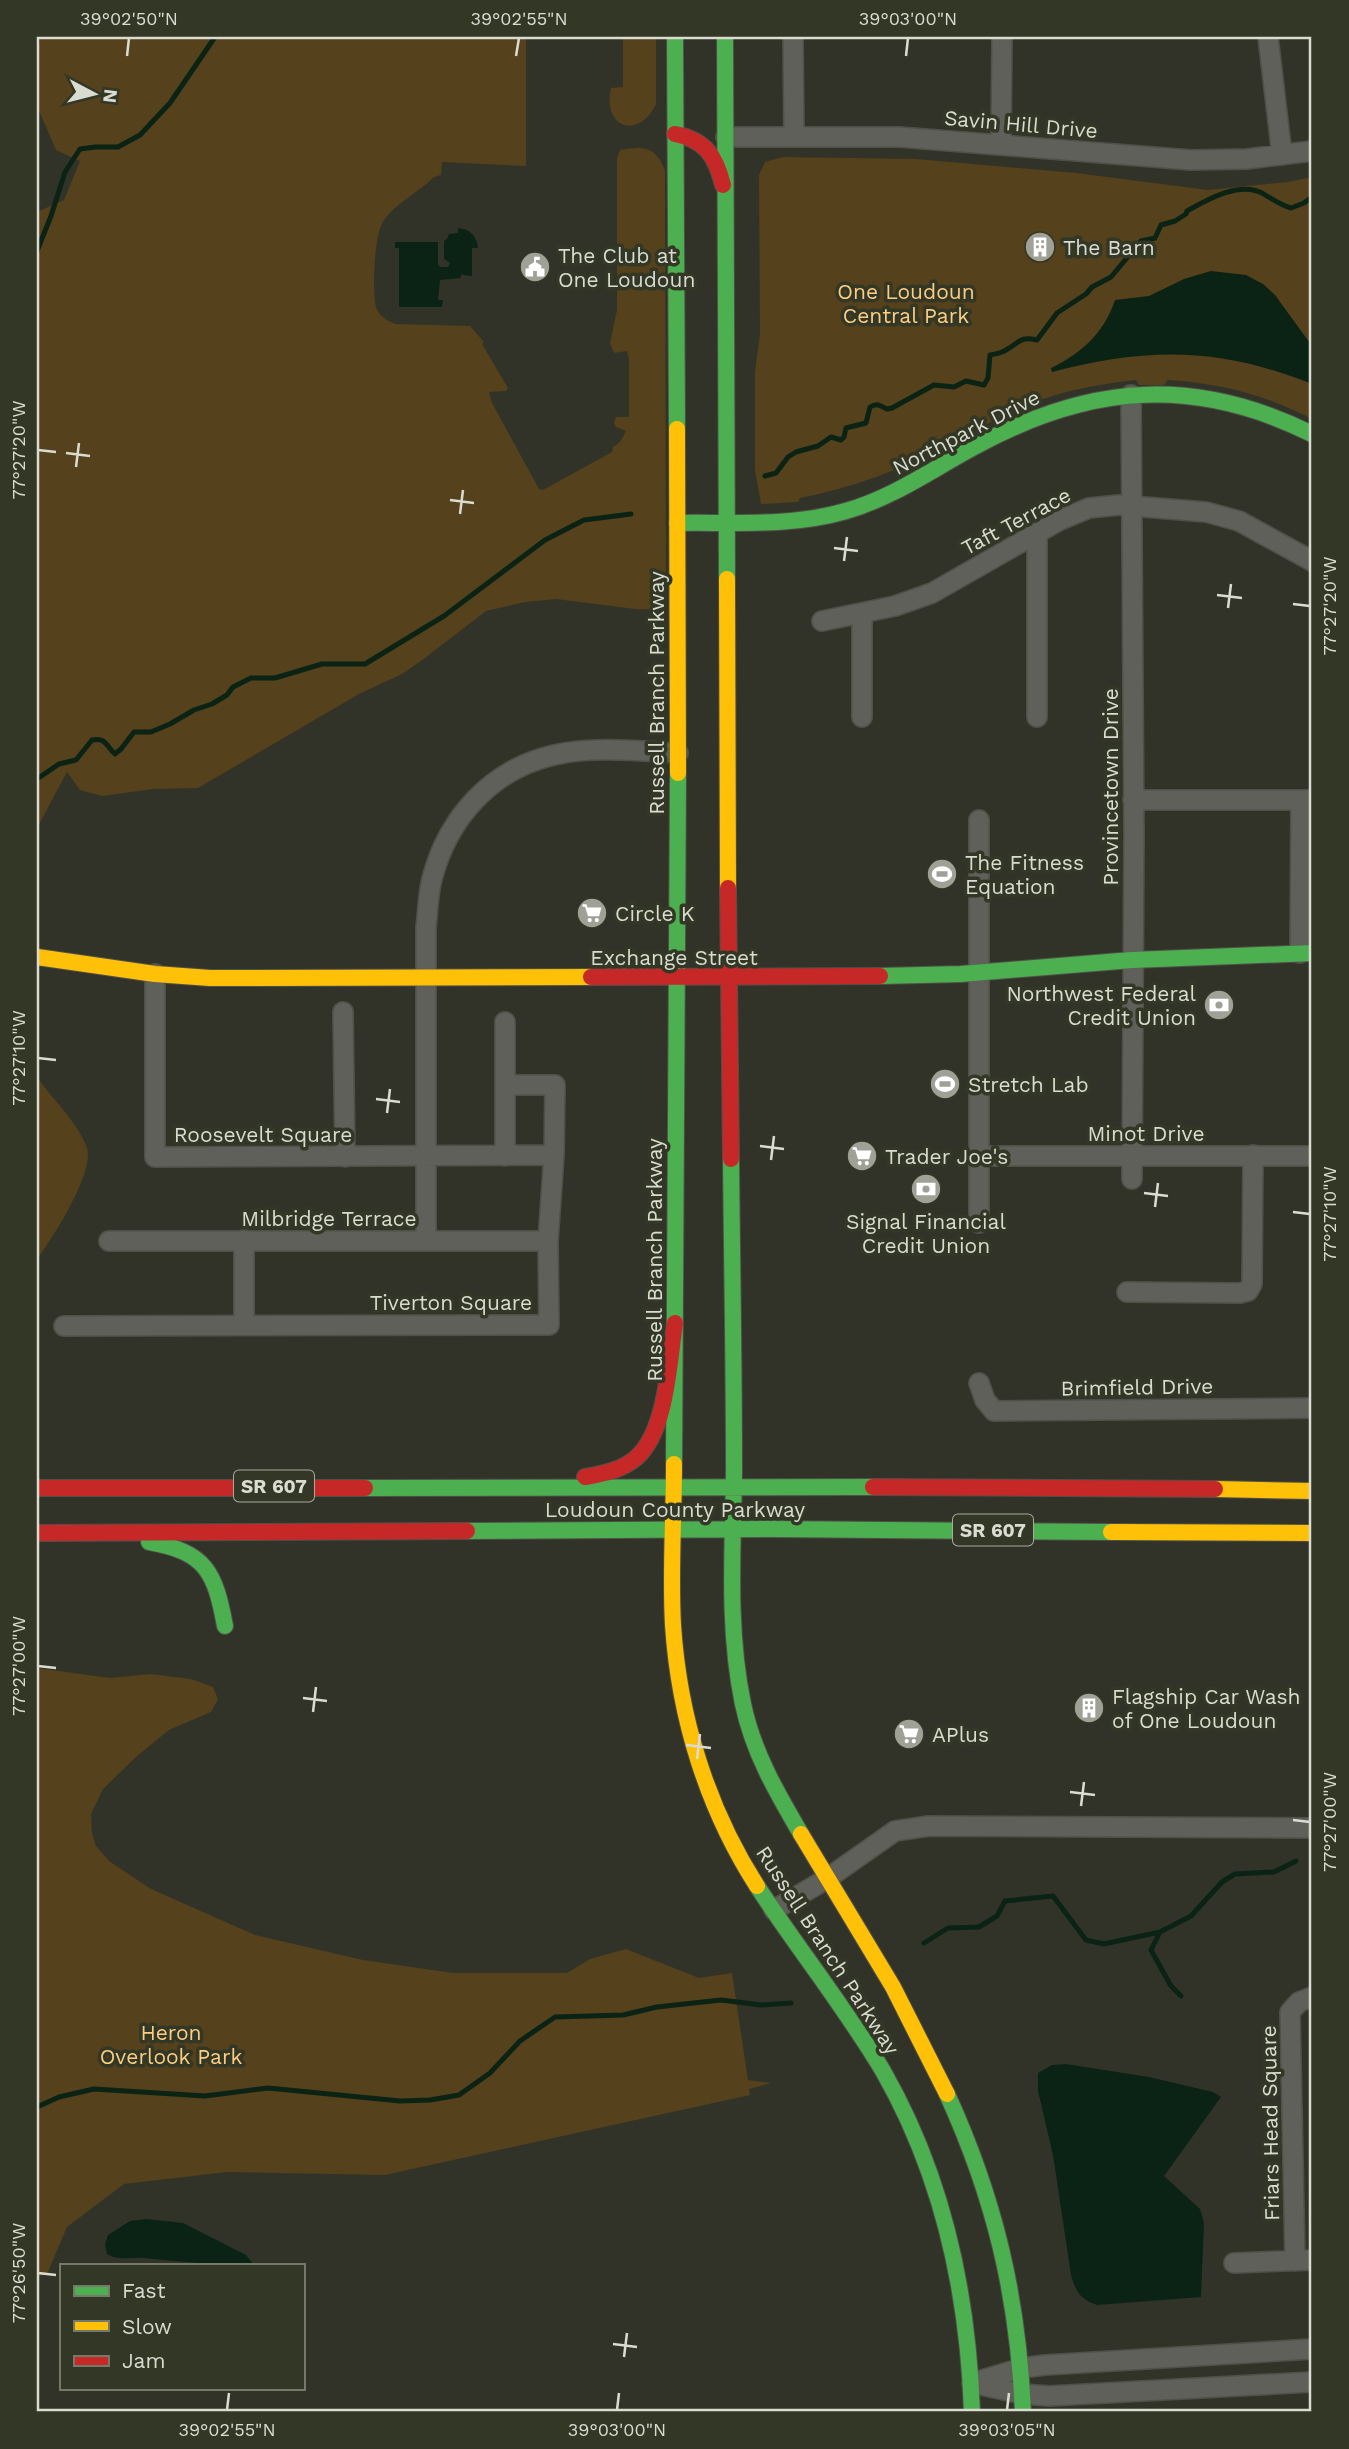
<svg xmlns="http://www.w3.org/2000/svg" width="1349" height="2449" font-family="'Work Sans',sans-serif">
	<rect width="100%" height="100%" fill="#313329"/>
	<!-- green -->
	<path fill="#55411b" d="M41,37H526V166L442,162L441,175L434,177C419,192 396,203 384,220C374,233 372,291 376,307C379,316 387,321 396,324L470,326L484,342L482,344L508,388L506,391L489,392L492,403L539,489L543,490L612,452L613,447L620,442L626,431L616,427L614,423L616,417H629V359L627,351L614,353L610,343L617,310V158L620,150C644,146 655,146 665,170L666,576L662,610L635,609L556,599L525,602L486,611L425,658L402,674L359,694L198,788L153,789L102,796L80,790L67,772L37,828V212L64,200L80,161L56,150L37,106V52Z
		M623,37H656V104C640,139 602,130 611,88L623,87Z
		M783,157L916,159L1076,173L1208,190L1288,182L1312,177V419C1266,395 1219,383 1168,380L1164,385H1139L1136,380C1100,384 1066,390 1032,403C1003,414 977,430 950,444C902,469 853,488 800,498L798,502L761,504L755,470V372L760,334L759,175L765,162Z
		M37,1077C52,1099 78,1122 87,1148C95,1172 52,1239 37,1259Z
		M37,1668L110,1678L150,1674L191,1679L213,1687L218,1699L211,1712L169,1730L137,1756L103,1789L91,1814L92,1833L96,1846L109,1861L151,1889L255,1935L363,1960L453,1973H567L590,1959L626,1949L699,1978L732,1973L748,2080L771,2083L749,2089L750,2095L385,2175L227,2172L124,2184L67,2227L47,2274L37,2277Z"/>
	<!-- water -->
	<path fill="#0b2315" d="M458,228C470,229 477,236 478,248H472V276L463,275V273L460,278L440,280L438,300H443L442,307H399V248H395V242H438V264L440,267H448L450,263L444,259V241L447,239L449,234L458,233Z
		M1211,271L1246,275L1263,284L1275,295L1312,346V384C1220,347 1147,347 1052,372L1051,368C1082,353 1104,333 1115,300L1149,296L1184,279Z
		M1066,2064L1149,2077L1213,2092L1221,2097L1164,2176L1200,2209L1204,2223L1201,2297L1097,2305C1080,2299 1076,2292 1071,2275L1053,2155L1038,2091V2073L1052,2065Z
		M146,2219L183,2223L246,2255L254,2265C217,2265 181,2262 144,2258C130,2257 119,2261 107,2254L105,2244L108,2235L130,2221Z"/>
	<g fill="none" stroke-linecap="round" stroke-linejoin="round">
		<!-- stream -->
		<path stroke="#0b2315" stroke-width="5" d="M37,251L51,216L65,172L80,149L95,147H118L140,135L170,103L215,37
			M765,476L776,473L788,457L796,452L818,446L831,437L841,440L844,437L846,428L866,423L870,407C878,402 880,406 887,409L892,408L934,385L954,387L966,381L984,385L988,378L990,355C995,354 1002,353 1006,350C1020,342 1020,336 1037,340L1057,313L1086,294L1092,287L1111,277L1141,241L1155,238L1161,225L1175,221L1186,214L1187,211C1207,200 1239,181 1262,193C1270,198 1283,206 1291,208L1304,203L1312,197
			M37,779L59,764L76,760L92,740C106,737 106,746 115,754L121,749L134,732H151L170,724L194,710L212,704L227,695L233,687L251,678H275L322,664H365L444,616L545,540L584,520L631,514
			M1160,1932L1151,1950L1171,1986L1181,1996
			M924,1943L948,1928L979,1927L997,1916L1005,1901L1053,1896L1086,1940L1104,1944L1160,1932L1191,1916L1222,1882L1235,1874L1274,1872L1296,1861
			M37,2107L59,2097L94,2089L205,2096L268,2088L400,2101L430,2100L459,2095L490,2073L520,2041L555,2017L623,2015L657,2007L721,2000L761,2005L791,2003"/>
		<!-- street casing -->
		<g stroke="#4f5048" stroke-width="22">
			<path id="street" d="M793,37L794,136
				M1268,37L1282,155
				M726,137H899L1191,160L1247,159L1312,151
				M1001,145L1002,37
				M1131,395L1134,835L1132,1179
				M862,614V717
				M822,621L895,606L932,593L1060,520L1089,508L1119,505L1206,512L1239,521L1312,561
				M1037,717V535
				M1133,800H1312
				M979,820V1223
				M1300,953L1301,800
				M155,974V1157L554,1155
				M343,1012L345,1157
				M505,1022V1156
				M980,1156H1312
				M109,1241H548
				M426,1241V927C428,911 428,894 432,879C448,817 492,769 554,755C593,746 638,751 678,753
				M1127,1292L1240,1293L1248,1291L1252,1284L1253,1155
				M244,1325V1240
				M64,1326L549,1325L548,1241L554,1155L555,1085H505
				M979,1383L985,1400L994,1411L1312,1408
				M774,1910L828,1878L895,1831L929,1826L1312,1828
				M1295,2261L1290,2012L1299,2002L1312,1997
				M1234,2263L1312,2260
				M972,2383L1022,2368L1045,2365L1312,2349
				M976,2384L1023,2394L1049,2396L1312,2382"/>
		</g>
		<!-- fast casing -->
		<g stroke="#4f5048" stroke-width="18">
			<path id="fast" d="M675,37L677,429
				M725,37L727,579
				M677,523C733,522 791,527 846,511C895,497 934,468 978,445C1091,384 1195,376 1312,434
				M880,976L961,974L1132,960L1312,953
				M731,1159C732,1263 734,1367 734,1472C733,1549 727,1628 743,1704C753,1752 777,1793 801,1834
				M674,1464L678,773
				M365,1488L873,1487
				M467,1531L774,1529L1111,1532
				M149,1542C206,1552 215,1572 225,1626
				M757,1886C798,1949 845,2007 883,2071C943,2176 968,2293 972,2412
				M947,2094C995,2199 1018,2297 1023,2412"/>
		</g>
		<!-- slow casing -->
		<g stroke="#4f5048" stroke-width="18">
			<path id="slow" d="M677,429L678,773
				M727,579L728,888
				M37,957L155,974L210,978L591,977
				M674,1464C674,1517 670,1572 673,1625C679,1717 707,1808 757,1886
				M1215,1489L1312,1491
				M1111,1532L1312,1533
				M801,1834L893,1987L947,2094"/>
		</g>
		<!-- jam casing -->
		<g stroke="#4f5048" stroke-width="18">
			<path id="jam" d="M675,134C706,140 716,157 723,185
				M728,888L731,1159
				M591,977L880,976
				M585,1477C603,1474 622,1470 636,1458C667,1431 669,1362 675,1323
				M873,1487L1215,1489
				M37,1488H365
				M37,1533L467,1531"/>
		</g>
		<!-- street -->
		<use href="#street" stroke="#5e6059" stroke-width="19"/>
		<!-- fast -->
		<use href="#fast" stroke="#4caf50" stroke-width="16"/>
		<!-- slow -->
		<use href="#slow" stroke="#ffc107" stroke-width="16"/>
		<!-- jam -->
		<use href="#jam" stroke="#c62828" stroke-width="16"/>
	</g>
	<!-- ticks -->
	<path fill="none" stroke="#dadcd1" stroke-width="2.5" d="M127,56L129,38M516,56L519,38M906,56L908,38M38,450L56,452M66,453L90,456M76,467L79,443M450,500L474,503M460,514L463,490M834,548L858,551M844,561L847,537M1217,595L1242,598M1293,604L1310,606M1228,608L1231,584M38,1058L56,1060M376,1099L400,1102M387,1113L390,1089M760,1146L784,1149M771,1160L774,1136M1144,1193L1168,1196M1155,1207L1158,1183M1293,1212L1310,1214M38,1666L56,1668M303,1698L327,1701M313,1712L316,1687M686,1745L711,1748M697,1759L700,1734M1070,1792L1095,1795M1081,1806L1084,1782M1293,1820L1310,1822M38,2273L56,2275M613,2344L637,2347M624,2357L627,2333M227,2410L229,2393M617,2410L619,2393M1007,2410L1009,2393"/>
	<!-- icons -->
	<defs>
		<g id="building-disc" transform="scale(1.575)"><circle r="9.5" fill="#9fa196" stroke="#333725"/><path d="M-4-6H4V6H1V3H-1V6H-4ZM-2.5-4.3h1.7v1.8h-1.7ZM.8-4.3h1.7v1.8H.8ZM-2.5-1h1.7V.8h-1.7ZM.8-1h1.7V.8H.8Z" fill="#fff"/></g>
		<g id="civic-disc" transform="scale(1.575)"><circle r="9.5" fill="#9fa196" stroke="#333725"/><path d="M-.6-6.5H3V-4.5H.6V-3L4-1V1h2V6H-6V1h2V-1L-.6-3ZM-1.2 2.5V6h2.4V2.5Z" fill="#fff"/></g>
		<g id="stadium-disc" transform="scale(1.575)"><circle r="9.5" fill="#9fa196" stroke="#333725"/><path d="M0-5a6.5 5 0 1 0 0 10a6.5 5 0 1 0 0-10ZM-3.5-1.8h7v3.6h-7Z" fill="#fff"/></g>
		<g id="supermarket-disc" transform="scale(1.575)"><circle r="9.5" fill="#9fa196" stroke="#333725"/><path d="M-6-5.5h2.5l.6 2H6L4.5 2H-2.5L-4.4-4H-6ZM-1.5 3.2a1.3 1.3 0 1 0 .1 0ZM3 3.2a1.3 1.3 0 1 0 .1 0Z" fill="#fff"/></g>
		<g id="bank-disc" transform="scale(1.575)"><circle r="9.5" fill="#9fa196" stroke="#333725"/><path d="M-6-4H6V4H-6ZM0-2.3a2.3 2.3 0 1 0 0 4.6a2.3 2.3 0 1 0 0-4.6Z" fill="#fff"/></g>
	</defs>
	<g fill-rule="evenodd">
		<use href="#building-disc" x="1040" y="247"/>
		<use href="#civic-disc" x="535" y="267"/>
		<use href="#stadium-disc" x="942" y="874"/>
		<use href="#supermarket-disc" x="592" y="913"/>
		<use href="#bank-disc" x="1219" y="1005"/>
		<use href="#stadium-disc" x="945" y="1084"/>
		<use href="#supermarket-disc" x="862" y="1156"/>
		<use href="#bank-disc" x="926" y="1189"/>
		<use href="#building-disc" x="1089" y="1708"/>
		<use href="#supermarket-disc" x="909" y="1734"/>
	</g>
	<g text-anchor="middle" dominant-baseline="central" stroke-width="7" stroke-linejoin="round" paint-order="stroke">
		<!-- shield labels -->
		<g fill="#333725" stroke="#a8aa9d" stroke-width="2">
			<rect x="234" y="1470.5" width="80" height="31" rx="5"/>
			<rect x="953" y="1514.5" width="80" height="31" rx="5"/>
		</g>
		<g font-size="19" font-weight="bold" fill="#dadcd1">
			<text x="274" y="1486">SR 607</text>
			<text x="993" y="1530">SR 607</text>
		</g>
		<!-- street labels -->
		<g font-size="21" fill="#dadcd1" stroke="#333725">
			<text transform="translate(1021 124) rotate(5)">Savin Hill Drive</text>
			<text transform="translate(966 432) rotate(-27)">Northpark Drive</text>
			<text transform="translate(1016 521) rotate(-28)">Taft Terrace</text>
			<text transform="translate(656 693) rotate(-90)">Russell Branch Parkway</text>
			<text transform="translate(1110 787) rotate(-90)">Provincetown Drive</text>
			<text x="674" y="957">Exchange Street</text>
			<text x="1146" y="1133">Minot Drive</text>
			<text x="263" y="1134">Roosevelt Square</text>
			<text x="329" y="1218">Milbridge Terrace</text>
			<text transform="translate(654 1260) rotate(-90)">Russell Branch Parkway</text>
			<text x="451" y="1302">Tiverton Square</text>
			<text transform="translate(1137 1387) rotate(-1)">Brimfield Drive</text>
			<text x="675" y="1509">Loudoun County Parkway</text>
			<text transform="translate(828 1950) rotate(57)">Russell Branch Parkway</text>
			<text transform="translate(1270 2123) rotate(-91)">Friars Head Square</text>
		</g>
		<!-- poi labels -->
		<g font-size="21" fill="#dadcd1" stroke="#333725" text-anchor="start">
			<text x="1063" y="247">The Barn</text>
			<text x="558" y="255">The Club at<tspan x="558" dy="24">One Loudoun</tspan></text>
			<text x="965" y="862">The Fitness<tspan x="965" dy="24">Equation</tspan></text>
			<text x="615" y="913">Circle K</text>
			<text x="1196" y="993" text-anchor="end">Northwest Federal<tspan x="1196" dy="24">Credit Union</tspan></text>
			<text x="968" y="1084">Stretch Lab</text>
			<text x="885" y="1156">Trader Joe's</text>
			<text x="926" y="1221" text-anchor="middle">Signal Financial<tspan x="926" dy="24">Credit Union</tspan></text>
			<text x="1112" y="1696">Flagship Car Wash<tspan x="1112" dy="24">of One Loudoun</tspan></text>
			<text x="932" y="1734">APlus</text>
		</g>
		<!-- park labels -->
		<g font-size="21" fill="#fdcd81" stroke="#333725">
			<text x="906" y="291">One Loudoun<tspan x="906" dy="24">Central Park</tspan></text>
			<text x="171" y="2032">Heron<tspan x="171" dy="24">Overlook Park</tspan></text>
		</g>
	</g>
	<!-- border -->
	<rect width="1349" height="2449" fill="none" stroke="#333725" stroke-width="77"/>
	<!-- legend -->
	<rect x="60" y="2264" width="245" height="126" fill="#333725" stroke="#76796a" stroke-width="2"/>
	<rect x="74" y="2286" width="35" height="10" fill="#4caf50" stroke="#76796a" stroke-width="2"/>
	<text x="122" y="2298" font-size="21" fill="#dadcd1">Fast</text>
	<rect x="74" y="2321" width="35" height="10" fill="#ffc107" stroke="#76796a" stroke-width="2"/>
	<text x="122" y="2334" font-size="21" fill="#dadcd1">Slow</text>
	<rect x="74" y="2356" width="35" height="10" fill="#c62828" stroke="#76796a" stroke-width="2"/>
	<text x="122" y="2368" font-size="21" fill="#dadcd1">Jam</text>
	<!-- north arrow -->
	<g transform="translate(94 94) rotate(97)" stroke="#333725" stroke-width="5" paint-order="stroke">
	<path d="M0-5L12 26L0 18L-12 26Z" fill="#dadcd1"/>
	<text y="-10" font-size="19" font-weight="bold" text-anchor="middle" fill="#dadcd1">N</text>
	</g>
	<rect x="38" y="38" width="1272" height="2372" fill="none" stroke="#dadcd1" stroke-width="2.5"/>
	<g font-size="18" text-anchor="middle" fill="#dadcd1">
		<text x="129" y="25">39°02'50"N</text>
		<text x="519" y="25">39°02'55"N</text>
		<text x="908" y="25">39°03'00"N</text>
		<text transform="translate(19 450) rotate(-90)" y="6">77°27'20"W</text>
		<text transform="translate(1330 606) rotate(-90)" y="6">77°27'20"W</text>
		<text transform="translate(19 1058) rotate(-90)" y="6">77°27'10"W</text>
		<text transform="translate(1330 1214) rotate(-90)" y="6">77°27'10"W</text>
		<text transform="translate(19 1666) rotate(-90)" y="6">77°27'00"W</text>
		<text transform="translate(1330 1822) rotate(-90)" y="6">77°27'00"W</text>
		<text transform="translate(19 2273) rotate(-90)" y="6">77°26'50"W</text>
		<text x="227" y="2436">39°02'55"N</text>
		<text x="617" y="2436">39°03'00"N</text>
		<text x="1007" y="2436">39°03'05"N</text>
	</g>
</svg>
